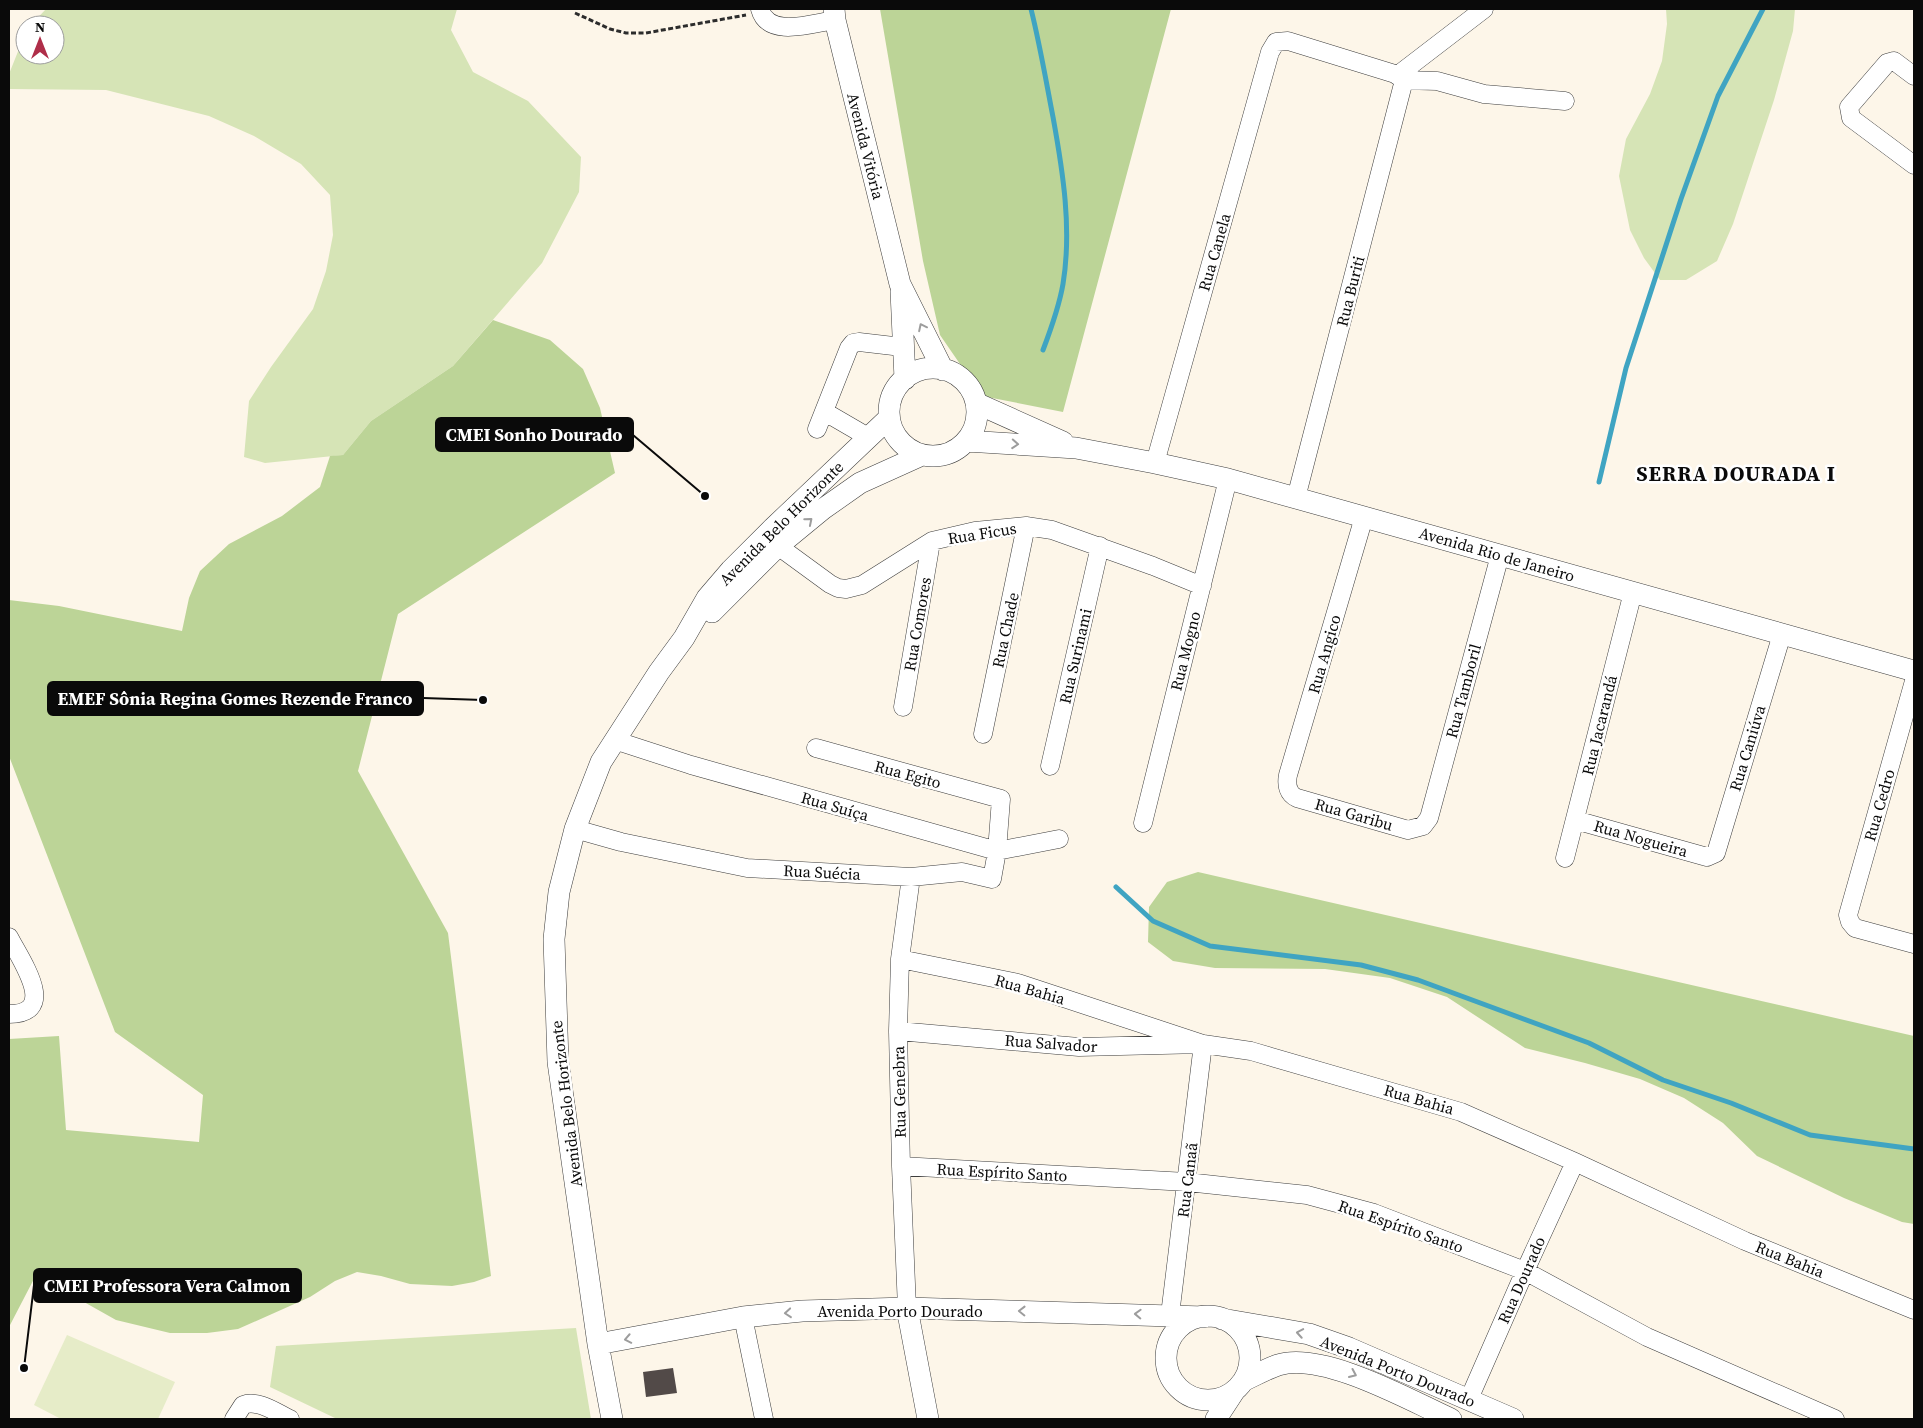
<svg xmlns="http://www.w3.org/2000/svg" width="1923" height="1428" font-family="'Source Serif 4',serif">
	<rect width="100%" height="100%" fill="#fdf6e9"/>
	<!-- green -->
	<path fill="#d6e4b6" d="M46,9H457L451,30L473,72L528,101L581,157L579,192L542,263L453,366L371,421L343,455L265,463L244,457L249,401L271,367L313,309L326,271L333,235L330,195L301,164L254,136L209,116L106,90L9,89V74L25,34V55H55V25H31Z
		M1666,9H1795L1793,31L1774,100L1733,224L1717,261L1686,280H1660L1644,258L1630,230L1619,176L1626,139L1650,94L1662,61L1667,24Z
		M576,1328L591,1419H337L270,1387L276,1346Z"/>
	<!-- forest -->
	<path fill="#bcd497" d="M880,9H1171L1063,412L982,396L940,335L923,261Z
		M493,320L550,340L583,369L600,408L615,473L398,614L358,771L448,933L491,1276L474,1282L452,1286L410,1284L381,1276L357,1272L335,1281L310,1297L238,1329L207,1333H170L116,1320L36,1275L9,1327V1039L59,1036L66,1130L199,1142L203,1095L115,1032L9,756V600L59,606L182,631L189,598L200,571L229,544L282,516L320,487L330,456L343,455L371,421L453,366Z
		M1198,872L1914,1036V1224L1902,1222L1844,1198L1757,1156L1723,1123L1684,1098L1640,1079L1585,1063L1525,1048L1447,997L1390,978L1325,969L1215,968L1173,961L1148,942L1149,907L1167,882Z"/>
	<!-- pitch -->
	<path fill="#e6ecc8" d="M67,1335L175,1382L158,1419H61L34,1405Z"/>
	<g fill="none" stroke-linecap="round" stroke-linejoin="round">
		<!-- stream -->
		<path stroke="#3fa4c2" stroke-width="5" d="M1031,9C1040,45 1046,81 1053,117C1063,172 1072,229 1063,284C1059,307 1051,329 1043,350
			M1599,482L1626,368L1681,199L1718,96L1763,9
			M1116,887L1153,921L1210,946L1361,965L1418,980L1589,1043L1663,1080L1731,1103L1810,1135L1914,1149"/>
	</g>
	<!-- building -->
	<path fill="#524a48" d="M673,1368L677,1393L646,1397L643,1372Z"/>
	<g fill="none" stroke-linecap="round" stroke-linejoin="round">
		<!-- minor casing -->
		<g stroke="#3d3d3d" stroke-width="19">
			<path id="minor" d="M760,9C768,39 813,23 835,20
				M1398,75L1484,9
				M1914,76L1894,61L1887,63L1849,107L1851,118L1914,165
				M1402,80L1437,81L1484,94L1565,101
				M825,412L868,437
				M817,429L849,348L853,343L859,342L902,347
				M1155,463L1270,52L1276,42L1288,41L1395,74L1401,78L1403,84L1296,498
				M1364,517L1288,775C1286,785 1288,794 1297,798L1408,830L1423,826L1429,818L1500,555
				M778,546L830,584L838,588L846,589L862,585L932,541L975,531L1026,526L1052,530L1153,566L1202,586
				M1914,681L1848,915L1850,922L1855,928L1914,944
				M903,707L931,542
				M983,734L1026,526
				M614,740L691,765L997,851L1059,839
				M1050,766L1100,546
				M1575,820L1707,857L1716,853L1782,634
				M1143,823L1228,479
				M575,829L621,842L747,868L911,877L962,872L992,879L997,851L1001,799L816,748
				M1565,858L1633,592
				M9,937C20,959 60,1014 9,1014
				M900,959L1018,983L1203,1044L1251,1051L1461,1112L1575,1162L1745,1241L1914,1310
				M898,1031L1079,1047L1203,1044L1170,1315
				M901,1166L1187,1182L1307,1195L1374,1213L1525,1271L1647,1337L1835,1419
				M907,1308L901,1166L898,1031L900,959L911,877
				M743,1317L764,1419
				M1469,1399L1525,1271L1575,1162
				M234,1419L243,1405C258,1399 277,1413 290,1419"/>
		</g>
		<!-- tertiary casing -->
		<g stroke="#3d3d3d" stroke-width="22">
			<path id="tertiary" d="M834,9L835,20L900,284L943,370
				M901,291L905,379
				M889 412a44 44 0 1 1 88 0a44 44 0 1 1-88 0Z
				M976,403L1063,442
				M966,441L1076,448L1155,463L1228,479L1914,671
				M712,612L778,546L823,509L860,483L922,455
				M907,1308L928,1419
				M1166 1358a42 42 0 1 1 84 0a42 42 0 1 1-84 0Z
				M1222,1319L1309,1334L1349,1348L1513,1419
				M598,1344L743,1317L802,1311L907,1308L1204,1317
				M1243,1381C1254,1376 1266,1369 1278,1365C1323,1351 1409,1400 1451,1419
				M612,1419L598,1344L558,1062L554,939L559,892L575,829L601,762L659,672L684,638L707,598L731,570L773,528L889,418
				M1216,1419L1235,1390"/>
		</g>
		<!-- path -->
		<path stroke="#2c2c2c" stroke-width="3" stroke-dasharray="5 2.5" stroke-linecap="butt" d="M575,13L610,29L626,33H646L746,15"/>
		<!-- minor -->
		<use href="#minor" stroke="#fff" stroke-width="18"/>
		<!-- tertiary -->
		<use href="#tertiary" stroke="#fff" stroke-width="21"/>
	</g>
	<!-- one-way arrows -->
	<defs><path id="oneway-chevron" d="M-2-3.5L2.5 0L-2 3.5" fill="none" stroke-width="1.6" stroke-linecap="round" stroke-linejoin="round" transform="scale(1.25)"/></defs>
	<g stroke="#9d9d9d">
		<use href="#oneway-chevron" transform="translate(922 327) rotate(-116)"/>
		<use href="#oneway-chevron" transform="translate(1015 444) rotate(4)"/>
		<use href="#oneway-chevron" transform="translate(809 521) rotate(-40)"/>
		<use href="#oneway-chevron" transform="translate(1022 1311) rotate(-179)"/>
		<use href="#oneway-chevron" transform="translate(788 1313) rotate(175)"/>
		<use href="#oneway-chevron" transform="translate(1138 1314) rotate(-178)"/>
		<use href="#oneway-chevron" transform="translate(1300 1333) rotate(-170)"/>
		<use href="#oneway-chevron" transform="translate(628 1339) rotate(169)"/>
		<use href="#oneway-chevron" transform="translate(1353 1374) rotate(24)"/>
	</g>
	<g text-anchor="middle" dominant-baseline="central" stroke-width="5" stroke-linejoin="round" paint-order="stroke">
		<!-- street labels -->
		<g font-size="16" fill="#0a0a0a" stroke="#fff">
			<text transform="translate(866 146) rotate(76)">Avenida Vitória</text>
			<text transform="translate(1214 252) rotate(-74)">Rua Canela</text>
			<text transform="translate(1350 291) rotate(-76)">Rua Buriti</text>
			<text transform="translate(781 523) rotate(-45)">Avenida Belo Horizonte</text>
			<text transform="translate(982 533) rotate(-9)">Rua Ficus</text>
			<text transform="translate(1497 554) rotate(16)">Avenida Rio de Janeiro</text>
			<text transform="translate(917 624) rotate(-80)">Rua Comores</text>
			<text transform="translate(1005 630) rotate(-78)">Rua Chade</text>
			<text transform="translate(1185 651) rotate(-76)">Rua Mogno</text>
			<text transform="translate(1324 654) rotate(-74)">Rua Angico</text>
			<text transform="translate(1075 656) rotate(-77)">Rua Surinami</text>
			<text transform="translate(1463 691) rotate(-75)">Rua Tamboril</text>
			<text transform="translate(1599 725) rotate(-76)">Rua Jacarandá</text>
			<text transform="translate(1747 748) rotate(-73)">Rua Caniúva</text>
			<text transform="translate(908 774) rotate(15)">Rua Egito</text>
			<text transform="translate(1879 805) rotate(-74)">Rua Cedro</text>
			<text transform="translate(835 806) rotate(16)">Rua Suíça</text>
			<text transform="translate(1354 814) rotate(16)">Rua Garibu</text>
			<text transform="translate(1641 838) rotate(16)">Rua Nogueira</text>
			<text transform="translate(822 872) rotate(3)">Rua Suécia</text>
			<text transform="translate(1030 989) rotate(16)">Rua Bahia</text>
			<text transform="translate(1051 1043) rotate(4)">Rua Salvador</text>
			<text transform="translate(899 1092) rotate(-91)">Rua Genebra</text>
			<text transform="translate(1419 1099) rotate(16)">Rua Bahia</text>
			<text transform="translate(566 1104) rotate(-97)">Avenida Belo Horizonte</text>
			<text transform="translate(1002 1172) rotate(3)">Rua Espírito Santo</text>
			<text transform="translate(1187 1180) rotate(-83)">Rua Canaã</text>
			<text transform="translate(1401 1226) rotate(19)">Rua Espírito Santo</text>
			<text transform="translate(1790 1259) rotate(22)">Rua Bahia</text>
			<text transform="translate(1521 1280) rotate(-66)">Rua Dourado</text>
			<text x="900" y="1311">Avenida Porto Dourado</text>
			<text transform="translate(1398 1371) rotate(22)">Avenida Porto Dourado</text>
		</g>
		<!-- district labels -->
		<g font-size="21" font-weight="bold" letter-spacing="1" fill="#0a0a0a" stroke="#fff">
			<text x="1736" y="473">SERRA DOURADA I</text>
		</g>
	</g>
	<!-- callouts -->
	<path fill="none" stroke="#0a0a0a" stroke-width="2" d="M705 496L633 435M483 700L423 698M24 1368L34 1285"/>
	<g fill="#0a0a0a" stroke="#fff" stroke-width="2">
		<circle cx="705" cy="496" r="5"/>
		<circle cx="483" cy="700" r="5"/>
		<circle cx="24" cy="1368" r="5"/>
	</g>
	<g fill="#0a0a0a" stroke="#0a0a0a" stroke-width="2">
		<rect x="436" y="418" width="197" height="33" rx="5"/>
		<rect x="48" y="682" width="375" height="33" rx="5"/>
		<rect x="34" y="1269" width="267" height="33" rx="5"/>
	</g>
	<g font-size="18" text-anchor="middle" font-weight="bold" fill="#fff">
		<text x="534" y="441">CMEI Sonho Dourado</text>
		<text x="235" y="705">EMEF Sônia Regina Gomes Rezende Franco</text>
		<text x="167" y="1292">CMEI Professora Vera Calmon</text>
	</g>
	<!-- border -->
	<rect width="1923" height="1428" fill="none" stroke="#0a0a0a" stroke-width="20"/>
	<!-- north arrow -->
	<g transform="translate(40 40)"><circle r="24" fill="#ffffff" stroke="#9d9d9d"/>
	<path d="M0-4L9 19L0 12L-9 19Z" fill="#af2e49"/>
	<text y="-8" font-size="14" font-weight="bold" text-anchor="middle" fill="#0a0a0a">N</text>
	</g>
</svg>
